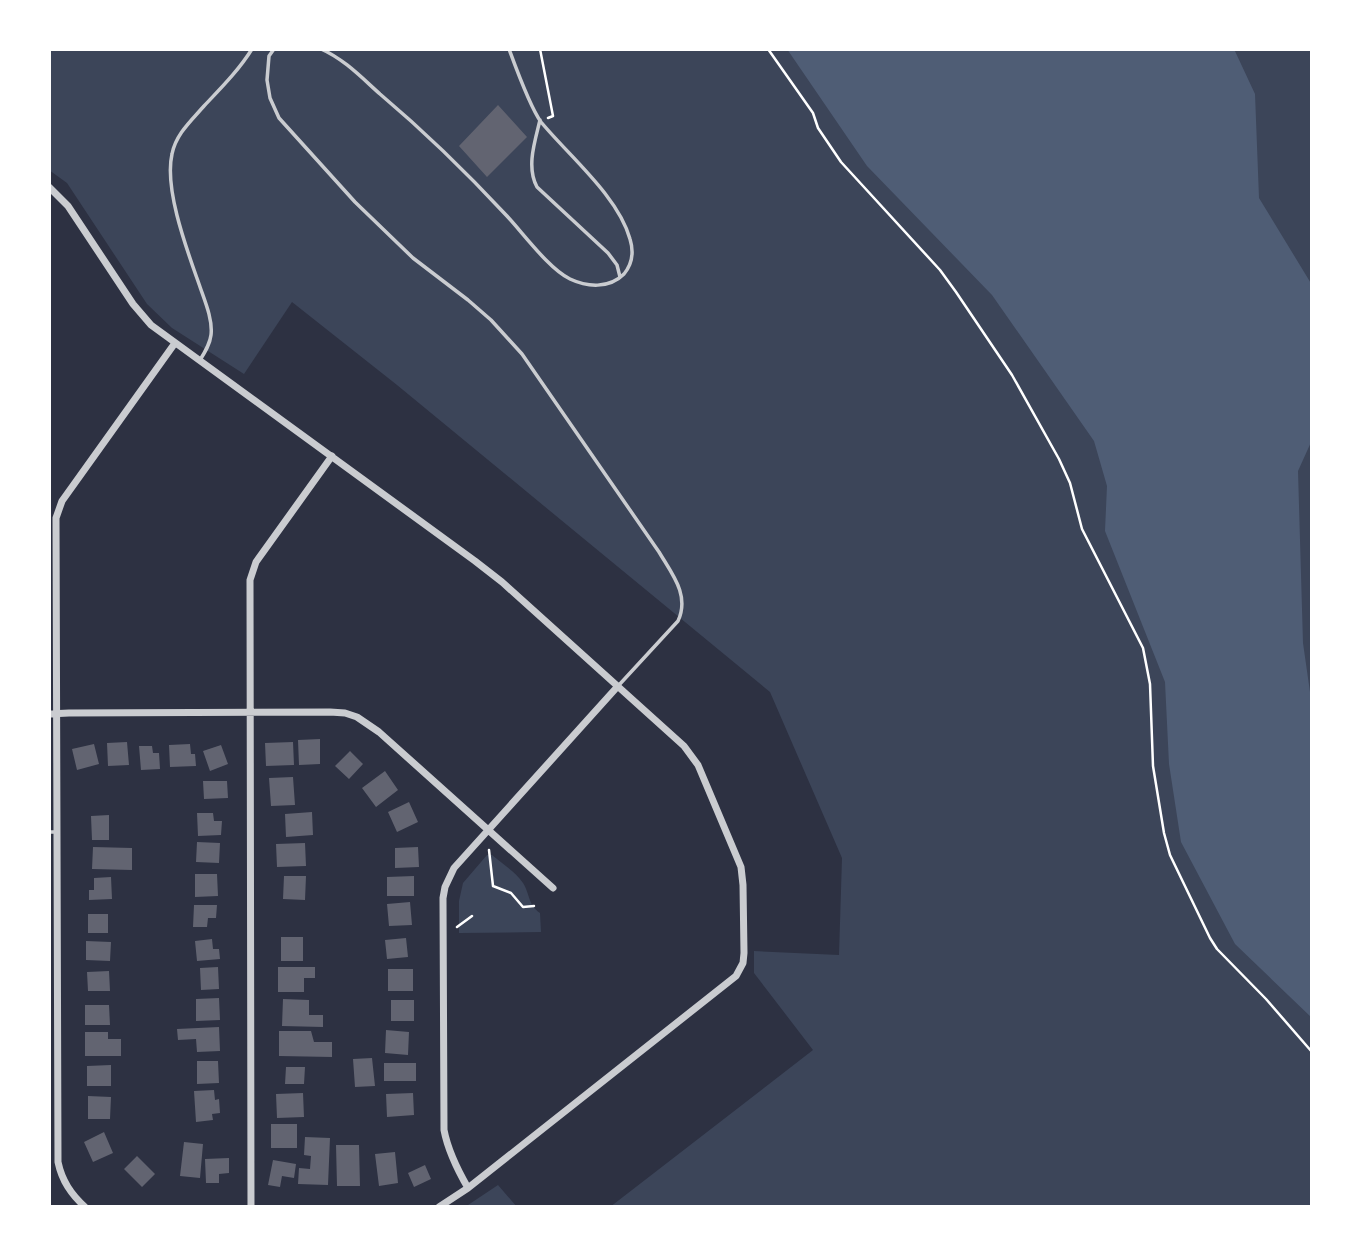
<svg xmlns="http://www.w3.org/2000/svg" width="1361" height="1256" font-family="'Exo 2',sans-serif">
	<rect width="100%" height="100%" fill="#2d3142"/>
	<!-- green -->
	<path fill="#3c4559" d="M49,49H1312V1207H610L813,1050L754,973V951L839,955L842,858L770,692L397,385L292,302L244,374L172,328L147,304L67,183L49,170Z
		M487,855H492C501,863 516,872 523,883C530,894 528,905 540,913L541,932L459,933V901L463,883Z
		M498,1185L517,1207H465Z"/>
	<!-- water -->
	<path fill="#4f5d75" d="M787,49H1234L1255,94L1259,198L1312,285V440L1298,471L1303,643L1312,706V1018L1235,944L1181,842L1169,764L1165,682L1105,531L1107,486L1094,441L992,295L867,166Z"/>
	<!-- building -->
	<path fill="#626471" d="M498,105L527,137L487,177L459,146Z
		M320,739V764L299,765L298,740Z
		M127,742L129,765L108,766L107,743Z
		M293,742L294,765L266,766L265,743Z
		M94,744L99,764L77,770L72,749Z
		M190,744L191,754H195L196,766L170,767L169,745Z
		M221,745L228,764L210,771L203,751Z
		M139,746H152L153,753H159L160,769L141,770Z
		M350,751L363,764L349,779L335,766Z
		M385,771L398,790L376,807L362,788Z
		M293,777L295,805L271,806L269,778Z
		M203,781H227L228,798L204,799Z
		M409,802L418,822L397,832L388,812Z
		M312,812L313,835L286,837L285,814Z
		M197,813H213L214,821H222L221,835L198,836Z
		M109,815V840H92L91,816Z
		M197,842L220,843L219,863L196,862Z
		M305,843L306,866L277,867L276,844Z
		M93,847L132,848V870L92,869Z
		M418,847L419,867L395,868V848Z
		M195,874H217L218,896L195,897Z
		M284,876H306L305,900L283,899Z
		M414,876V896H387V877Z
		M111,877L112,899L89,900V890H94V878Z
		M410,902L412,925L389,926L387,904Z
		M194,905H217L216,918H208L207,927H193Z
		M88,914H108V933H88Z
		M281,937H303V961H281Z
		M406,938L408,957L387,959L385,940Z
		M212,939L213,949H219L220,959L197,961L195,941Z
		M86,941L111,942L110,961L86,960Z
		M218,967L219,989L201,990L200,968Z
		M278,967H315V978H304V992H278Z
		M388,969H413V991H388Z
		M109,971L110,991H88L87,972Z
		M219,998L220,1020L196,1021V999Z
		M283,999L309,1000V1015H323V1027L282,1026Z
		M391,1000H414V1021H391Z
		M85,1005H109L110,1025H85Z
		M219,1027L220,1051L197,1052L196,1039L178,1040L177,1029Z
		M386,1030L409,1032L408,1055L385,1053Z
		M279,1031H311L314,1042H332V1057L279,1056Z
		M85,1032H108V1039H121V1056H85Z
		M372,1058L375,1086L355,1087L353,1059Z
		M197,1061H218L219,1083L197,1084Z
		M384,1063H416V1081H384Z
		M111,1065V1086H87V1066Z
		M286,1067H305L304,1084H285Z
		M214,1090L215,1100L219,1099L220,1113L212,1114L213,1120L196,1122L194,1091Z
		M303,1093L304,1117L277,1118L276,1094Z
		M413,1093L414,1115L387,1117L386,1094Z
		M88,1096L111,1097L110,1119H88Z
		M271,1124H297V1148H271Z
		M104,1132L113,1153L93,1162L84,1142Z
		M305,1137L330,1138L328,1185L298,1184L299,1168L310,1169L311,1156L304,1155Z
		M184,1142L203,1144L200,1178L180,1176Z
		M336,1145H359L360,1186H337Z
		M395,1152L398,1183L379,1186L375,1154Z
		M137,1156L155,1174L142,1187L124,1169Z
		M229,1158V1173L219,1174V1183H206L205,1159Z
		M273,1160L296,1164L294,1178L282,1176L280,1187L268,1185Z
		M425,1165L431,1179L414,1187L408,1173Z"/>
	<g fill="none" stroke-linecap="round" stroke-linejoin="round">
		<!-- path -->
		<path stroke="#fff" stroke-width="2.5" d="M540,49L553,116L548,118
			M768,49L813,113L818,128L841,162L940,270L956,292L1012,375L1059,459L1070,483L1082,529L1143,648L1150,684L1153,766L1164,833L1170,855L1210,938L1217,949L1266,999L1312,1052
			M489,850L493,886L511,893L523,907L534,906
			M457,927L472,916"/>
		<!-- service -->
		<path stroke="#caccd0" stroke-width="3.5" d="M274,49L269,56L267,80L270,98L279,118L355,202L413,258L468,300L491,320L522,354L659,552C672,574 690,595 678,621L619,685
			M321,49C344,59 362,78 380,94C425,132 466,172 506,215C523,233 549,269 570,279C587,287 609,289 624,274C633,263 634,252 630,239C618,196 569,156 541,122C530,107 516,68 509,49
			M540,120C535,141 526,167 537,187L608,253L617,265L620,277
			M200,360C205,352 210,344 211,335C213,319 204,299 199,284C187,250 164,189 172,154C176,134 191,121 204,106C221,88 239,70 252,49
			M49,832H57"/>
		<!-- minor -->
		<path stroke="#caccd0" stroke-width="7" d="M49,187L68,206L133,304L151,325L475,561L502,582L684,746L698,765L741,867L743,885L744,953L743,963L736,976L468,1188L439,1207
			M49,714L69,713L330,712L345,713L357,717L379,732L553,888
			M468,1188C457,1169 448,1151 444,1130L443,898L445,887L454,868L618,686
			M85,1207C71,1194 62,1181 58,1162L56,518L62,501L175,343
			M251,1207L250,580L256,562L332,456"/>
	</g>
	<!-- border -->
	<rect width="1361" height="1256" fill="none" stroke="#ffffff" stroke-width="102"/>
</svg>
